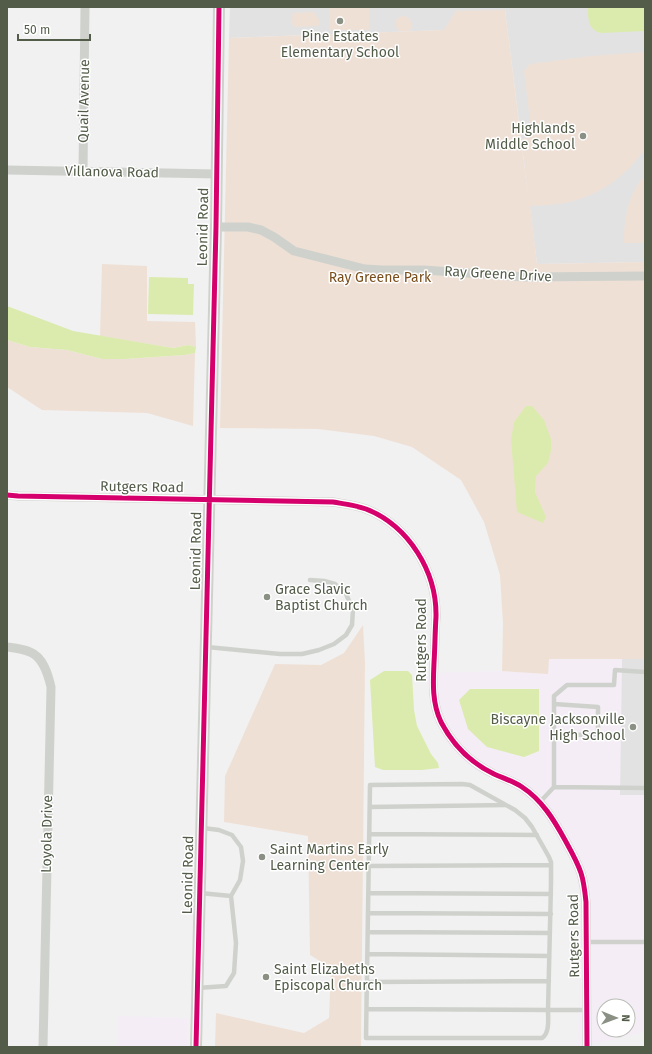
<svg xmlns="http://www.w3.org/2000/svg" width="652" height="1054" font-family="'Fira Sans',sans-serif">
	<rect width="100%" height="100%" fill="#f1f1f1"/>
	<!-- commercial -->
	<path fill="#f4edf6" fill-rule="evenodd" d="M549,659H622L620,795H645V1032L580,1047H578L581,901L577,880L570,860L546,819L532,802L515,789L477,771L460,758L444,739L434,719L429,695L427,673L502,671L548,674ZM604,1006H628V1030H604Z
		M118,1016L187,1018V1047H118Z"/>
	<!-- education -->
	<path fill="#e2e2e3" d="M230,7H645V262L537,264L505,10L445,30L229,38Z
		M622,659H645V795H620Z"/>
	<!-- green -->
	<path fill="#efe0d6" d="M329,7H369V30H329Z
		M505,10L528,194L522,139L532,137L524,71L530,64L591,56L645,52V149L643,152C637,159 631,167 624,173C608,188 586,199 564,203C552,205 541,205 530,206L537,264L645,262V659H549L548,674L502,671L503,624L500,575L484,522L461,480L412,447L374,436L318,429L220,428L229,38L444,30L456,11Z
		M314,12L320,21V24L318,26L295,27L291,23L292,16L293,13Z
		M403,16H405L410,19L412,28L409,31H399L396,27C396,20 395,18 403,16Z
		M645,175V243H624C624,224 626,204 636,188C638,183 642,179 645,175Z
		M102,264L147,266V321L195,322L196,347L188,345L173,348L100,336Z
		M7,340L30,347L67,350L102,359H125L185,355L195,353L193,426L147,413L42,410L7,387Z
		M363,625L365,663L361,1046L376,1047H215L216,1013L304,1033L329,1018L331,968L310,955L308,836L224,822L225,776L275,664L321,665L344,653Z"/>
	<!-- water -->
	<path fill="#dbebad" d="M588,7H645V31L601,33C588,30 588,19 588,7Z
		M149,277L188,278V284H194L193,315L148,314Z
		M7,306L73,331L173,348L188,345L196,347L195,353L185,355L125,359H102L67,350L30,347L7,340Z
		M526,406H532L544,420L551,439V451L548,463L536,476L535,492L546,517L543,523L517,512L511,440L514,422Z
		M384,671H408L412,675L414,710L417,726L431,754L438,763L439,768L422,770H383L375,767L370,680Z
		M470,689H539V751L524,757L487,747L468,729L459,700Z"/>
	<g fill="none" stroke-linecap="round" stroke-linejoin="round">
		<!-- service -->
		<path stroke="#cfd2cc" stroke-width="4.5" d="M207,647L280,654H302L319,650L334,644L346,635L352,625L353,610L346,594L335,584L324,581L310,580
			M554,736L598,734V707L554,704
			M554,787V696L567,685H614L615,670L645,672
			M540,802L554,787L645,788
			M370,807L505,805
			M370,834L537,835
			M369,866L551,865
			M200,893L231,896
			M369,893L551,894
			M368,913L551,914
			M368,932L550,933
			M586,942H645
			M368,954L549,956
			M367,982L549,981
			M197,988L226,986L234,973L236,943L231,896L240,880L243,861L241,847L232,835L219,830L203,828
			M367,1009L548,1010L551,884V862L549,857L532,827L525,818L515,810L470,785L462,784L370,785L366,1038H542C550,1033 548,1018 548,1010H587"/>
		<!-- minor -->
		<path stroke="#cfd2cc" stroke-width="9" d="M7,170L217,174
			M83,171L85,7
			M216,227H248L261,230L274,237L294,251L365,269L383,270H424L525,277L645,276
			M7,495L18,496L333,502C344,504 355,505 366,509C409,526 437,572 436,617C435,632 435,647 434,663C433,683 432,703 441,722C453,745 471,763 494,774C503,778 513,781 522,787C542,800 554,820 565,840C571,851 577,861 581,873C584,882 585,892 586,902L587,1047
			M7,647C14,648 23,649 30,652C43,657 48,674 51,687L43,1047"/>
		<!-- tertiary -->
		<path stroke="#cfd2cc" stroke-width="12" d="M196,1047L216,227L219,7"/>
		<!-- cycleway casing -->
		<g stroke="#fff" stroke-width="8">
			<path id="cycleway" d="M7,495L18,496L333,502C344,504 355,505 366,509C409,526 437,572 436,617C435,632 435,647 434,663C433,683 432,703 441,722C453,745 471,763 494,774C503,778 513,781 522,787C542,800 554,820 565,840C571,851 577,861 581,873C584,882 585,892 586,902L587,1047
				M196,1047L216,227L219,7"/>
		</g>
		<!-- cycleway -->
		<use href="#cycleway" stroke="#d6006c" stroke-width="5"/>
	</g>
	<!-- markers -->
	<g fill="#8a9083" stroke="#fff" stroke-width="1.5">
		<circle cx="340" cy="21" r="4"/>
		<circle cx="583" cy="136" r="4"/>
		<circle cx="267" cy="597" r="4"/>
		<circle cx="633" cy="727" r="4"/>
		<circle cx="262" cy="857" r="4"/>
		<circle cx="266" cy="977" r="4"/>
	</g>
	<g text-anchor="middle" dominant-baseline="central" stroke-width="3" stroke-linejoin="round" paint-order="stroke">
		<!-- poi labels -->
		<g font-size="14" fill="#525c48" stroke="#fff" text-anchor="start">
			<text x="340" y="36" text-anchor="middle">Pine Estates<tspan x="340" dy="16">Elementary School</tspan></text>
			<text x="575" y="128" text-anchor="end">Highlands<tspan x="575" dy="16">Middle School</tspan></text>
			<text x="275" y="589">Grace Slavic<tspan x="275" dy="16">Baptist Church</tspan></text>
			<text x="625" y="719" text-anchor="end">Biscayne Jacksonville<tspan x="625" dy="16">High School</tspan></text>
			<text x="270" y="849">Saint Martins Early<tspan x="270" dy="16">Learning Center</tspan></text>
			<text x="274" y="969">Saint Elizabeths<tspan x="274" dy="16">Episcopal Church</tspan></text>
		</g>
		<!-- street labels -->
		<g font-size="14" fill="#525c48" stroke="#fff">
			<text transform="translate(84 101) rotate(-89)">Quail Avenue</text>
			<text transform="translate(112 172) rotate(1)">Villanova Road</text>
			<text transform="translate(203 227) rotate(-89)">Leonid Road</text>
			<text transform="translate(498 274) rotate(3)">Ray Greene Drive</text>
			<text transform="translate(142 487) rotate(1)">Rutgers Road</text>
			<text transform="translate(196 551) rotate(-89)">Leonid Road</text>
			<text transform="translate(421 640) rotate(-90)">Rutgers Road</text>
			<text transform="translate(47 834) rotate(-89)">Loyola Drive</text>
			<text transform="translate(188 875) rotate(-89)">Leonid Road</text>
			<text transform="translate(574 936) rotate(-91)">Rutgers Road</text>
		</g>
		<!-- park labels -->
		<g font-size="14" fill="#7b4f1c" stroke="#fff">
			<text x="380" y="277">Ray Greene Park</text>
		</g>
	</g>
	<!-- border -->
	<rect width="652" height="1054" fill="none" stroke="#525c48" stroke-width="16"/>
	<!-- north arrow -->
	<g transform="translate(616 1018) rotate(91)"><circle r="19" fill="#ffffff" stroke="#babeb6"/>
	<path d="M0-3L7 15L0 10L-7 15Z" fill="#8a9083"/>
	<text y="-6" font-size="11" font-weight="bold" text-anchor="middle" fill="#525c48">N</text>
	</g>
	<!-- scale -->
	<path d="M18 34v6h72v-6" fill="none" stroke="#525c48" stroke-width="2"/>
	<text x="24" y="34" font-size="12" fill="#525c48" stroke="#ffffff" stroke-width="3" paint-order="stroke">50 m</text>
</svg>
